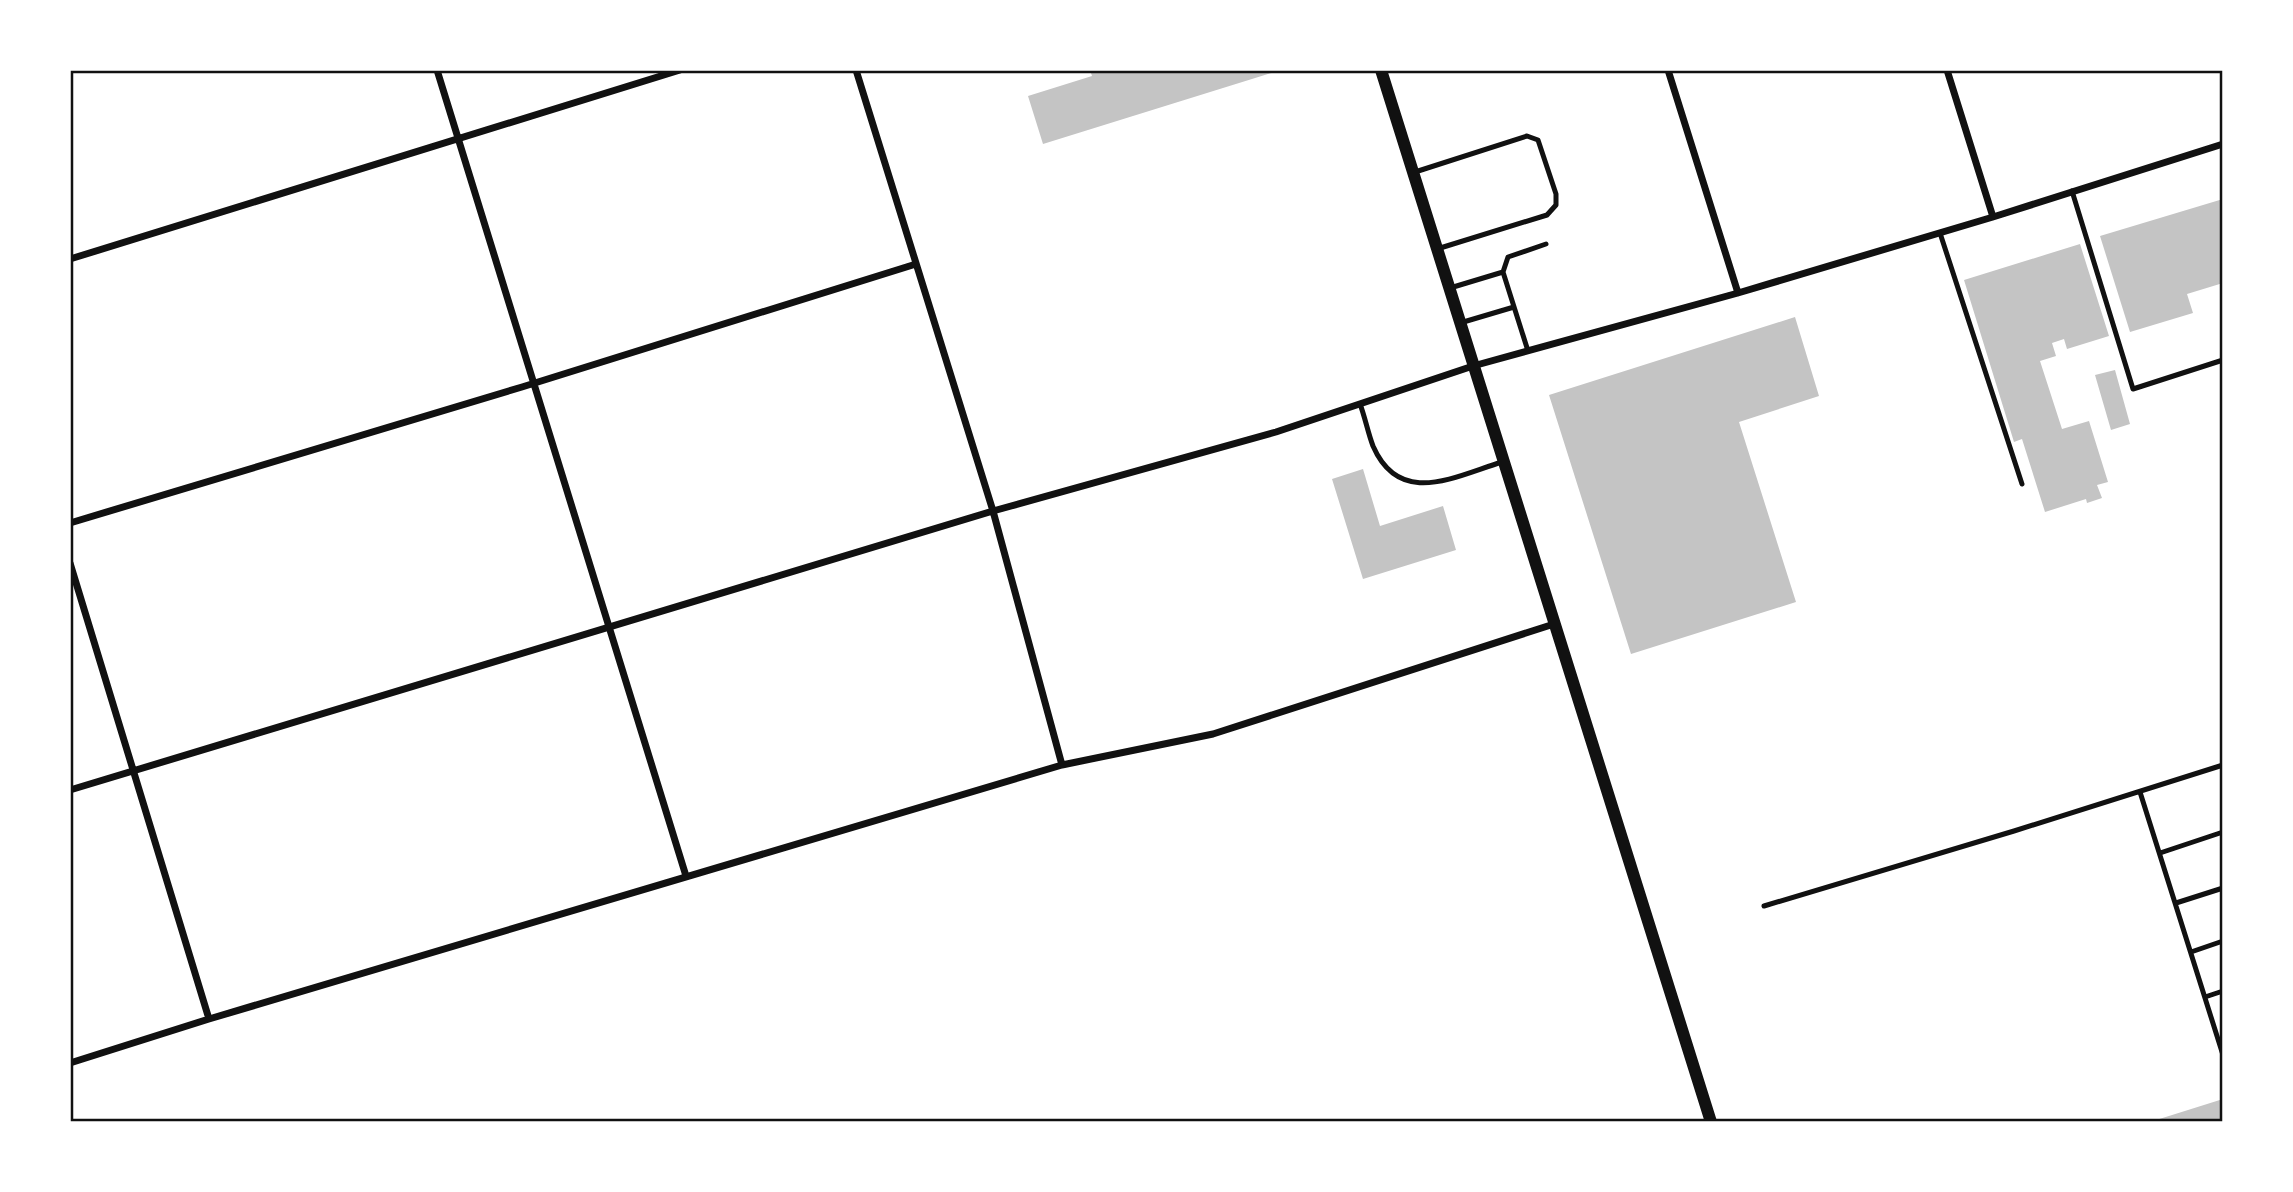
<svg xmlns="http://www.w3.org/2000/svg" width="2293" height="1192" font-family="Helvetica,sans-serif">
	<rect width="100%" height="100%" fill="#fff"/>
	<!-- building -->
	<path fill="#c4c4c4" d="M1090,70H1278V71L1043,144L1028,96L1092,76Z
		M2223,199V283L2187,294L2193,313L2130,332L2100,236Z
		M2080,244L2109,336L2067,349L2064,339L2052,343L2056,356L2040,361L2062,429L2089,421L2108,482L2097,485L2102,498L2087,503L2086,499L2045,512L2022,439L2014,442L1964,280Z
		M1795,317L1819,396L1739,422L1796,602L1631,654L1549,395Z
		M2115,370L2130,424L2111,430L2095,375Z
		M1363,469L1380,526L1443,506L1456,550L1363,579L1332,479Z
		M2223,1099V1122H2153V1121Z"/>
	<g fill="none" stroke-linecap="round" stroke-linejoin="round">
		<!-- service -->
		<path stroke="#111" stroke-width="5" d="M1415,172L1527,136L1538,140L1556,194V205L1547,215L1437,249
			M2072,191L2133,389L2223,360
			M1940,233L2022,484
			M1503,272L1508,257L1546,244
			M1450,288L1503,272L1528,351
			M1460,323L1514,307
			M1360,404C1365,417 1368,433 1373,446C1400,508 1455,476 1502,462
			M2140,792L2223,1055
			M2160,853L2223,832
			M2176,903L2223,888
			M1764,906L2014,831L2223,765
			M2191,952L2223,941
			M2205,997L2223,991"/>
		<!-- minor -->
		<path stroke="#111" stroke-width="7" d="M437,70L686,876
			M856,70L993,511L1062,765
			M1668,70L1738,293
			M1947,70L1993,217
			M70,259L680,70
			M70,523L522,387L916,264
			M70,563L209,1019
			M70,790L993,511L1276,432L1473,366L1738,293L1993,217L2223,144
			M70,1063L209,1019L1062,765L1213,734L1554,624"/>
		<!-- tertiary -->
		<path stroke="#111" stroke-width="12" d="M1381,70L1711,1122"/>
	</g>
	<!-- border -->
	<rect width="2293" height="1192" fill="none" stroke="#ffffff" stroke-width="144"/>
	<rect x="72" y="72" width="2149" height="1048" fill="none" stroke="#111" stroke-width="2.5"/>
</svg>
